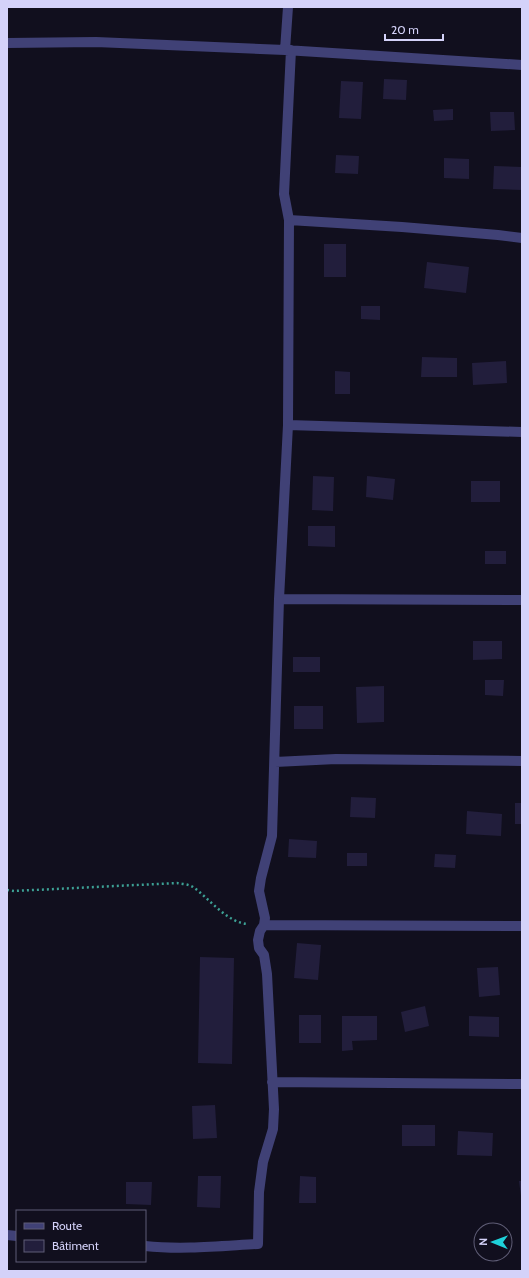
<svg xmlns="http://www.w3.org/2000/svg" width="529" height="1278" font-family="Cabin,sans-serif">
	<rect width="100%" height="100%" fill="#110f1e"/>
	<!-- building -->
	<path fill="#221e3c" d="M384,79L407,80L406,100L383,99Z
		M341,81L363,82L361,119L339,118Z
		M453,109V120L434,121L433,110Z
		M490,112H514L515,130L491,131Z
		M336,155L359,156L358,174L335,173Z
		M444,158L469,159V179L444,178Z
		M494,166L522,167V190L493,189Z
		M324,244H346V277H324Z
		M427,262L469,267L466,293L424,288Z
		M361,306H380V320L361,319Z
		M422,357L457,358V377H421Z
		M506,361L507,383L473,385L472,363Z
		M335,371L350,372V394H335Z
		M313,476L334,477L333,511L312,510Z
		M367,476L395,479L393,500L366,497Z
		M471,481H500V502H471Z
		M308,526H335V547L308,546Z
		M485,551H506V564H485Z
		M473,641H502V659L473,660Z
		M293,657H320V672H293Z
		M485,680H504L503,696L485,695Z
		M384,686V722L357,723L356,687Z
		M294,706H323V729H294Z
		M351,797L376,798L375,818L350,817Z
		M515,803H522V824H515Z
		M467,811L502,814L501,836L466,834Z
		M289,839L317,841L316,858L288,857Z
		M347,853H367V866H347Z
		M435,854L456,855L455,868L434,867Z
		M297,943L321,945L318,980L294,978Z
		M200,957L234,958L232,1064L198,1063Z
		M498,967L500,995L479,997L477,968Z
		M425,1006L429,1026L405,1032L401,1012Z
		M299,1015H321V1043H299Z
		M342,1016H377V1040L352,1041L353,1050L342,1051Z
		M469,1016L499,1017V1037L469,1036Z
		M215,1105L217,1138L193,1139L192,1106Z
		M402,1125H435V1146H402Z
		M458,1131L493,1133L492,1156L457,1155Z
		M198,1176H221L220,1208L197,1207Z
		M300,1176L316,1177V1203H299Z
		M519,1181H522V1196H521Z
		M126,1182H152L151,1205L126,1204Z"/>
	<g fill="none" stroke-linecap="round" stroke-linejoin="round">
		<!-- path -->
		<path stroke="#3da195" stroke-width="2.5" stroke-dasharray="2 3" stroke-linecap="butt" d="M7,890L14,891L177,883C182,884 188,884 193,887C209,898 227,923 248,924"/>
		<!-- minor -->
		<path stroke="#404176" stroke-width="10" d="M7,43L96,42L285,50L522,65
			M285,50L288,7
			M289,220L402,227L498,235L522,238
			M288,425L522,432
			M279,599L522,600
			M275,762L336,759L522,761
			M264,925L522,926
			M272,1082L522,1084
			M7,1235L17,1236
			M145,1246C182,1250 221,1246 258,1244L259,1192L263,1162L273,1129L274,1109L267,974L264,955L259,948L258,940L260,931L264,925L265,918L259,891L261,878L272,836L279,599L288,425L289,220L284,194L291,50"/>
	</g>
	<!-- border -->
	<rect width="529" height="1278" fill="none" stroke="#d4d2f9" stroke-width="16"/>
	<!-- legend -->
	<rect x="16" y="1210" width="130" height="52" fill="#110f1e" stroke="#5f5d76"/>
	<rect x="24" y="1223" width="20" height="6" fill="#404176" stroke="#5f5d76"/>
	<text x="52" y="1230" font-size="12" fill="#d4d2f9">Route</text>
	<rect x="24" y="1240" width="20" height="12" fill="#221e3c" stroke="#5f5d76"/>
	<text x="52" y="1250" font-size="12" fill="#d4d2f9">Bâtiment</text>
	<!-- north arrow -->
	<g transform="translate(493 1242) rotate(271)"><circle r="19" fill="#110f1e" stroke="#5f5d76"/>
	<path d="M0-3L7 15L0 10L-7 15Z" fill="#1ed1d9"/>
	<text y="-6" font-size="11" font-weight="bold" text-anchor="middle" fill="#d4d2f9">N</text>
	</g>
	<!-- scale -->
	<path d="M385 34v6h58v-6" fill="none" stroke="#d4d2f9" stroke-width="2"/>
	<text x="391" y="34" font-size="12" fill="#d4d2f9" stroke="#110f1e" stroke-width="3" paint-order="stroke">20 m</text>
</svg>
